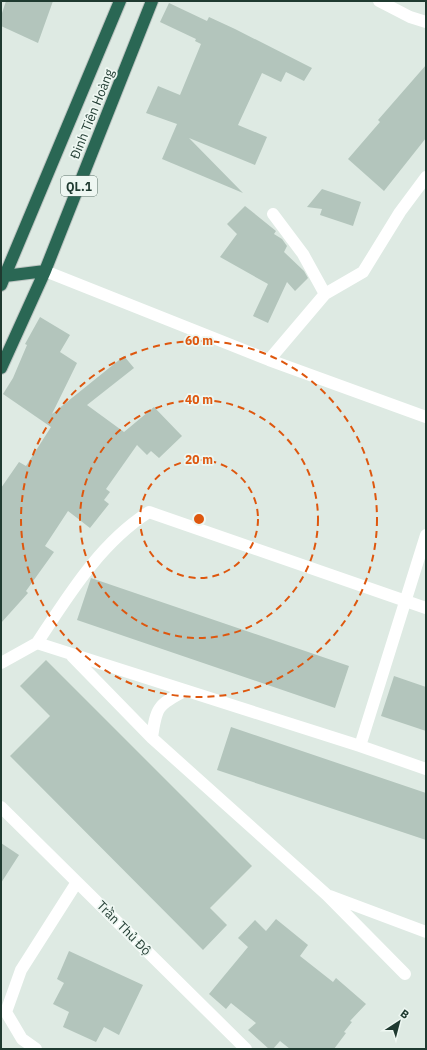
<svg xmlns="http://www.w3.org/2000/svg" width="427" height="1050" font-family="'IBM Plex Sans',sans-serif">
	<rect width="100%" height="100%" fill="#deeae3"/>
	<!-- building -->
	<path fill="#b3c5bc" d="M6,1H53L38,43L1,26V16Z
		M169,3L207,21L209,17L235,29L312,68L304,81L286,72L281,82L262,73L238,125L267,137L255,165L189,138L243,193L162,159L177,124L146,113L158,86L180,95L201,44L195,41L196,39L160,22Z
		M426,65V138L384,191L348,159L380,122L378,120Z
		M322,189L361,202L353,226L320,215L322,209L307,207Z
		M245,206L276,231L274,234L282,239L287,246L284,252L304,271L308,278L295,291L287,282L268,323L253,316L268,284L220,257L237,234L227,224Z
		M40,317L70,335L60,352L77,363L52,414L124,356L134,368L87,405L124,432L154,407L182,436L159,458L151,451L147,455L137,445L106,489L110,492L104,500L109,504L90,528L68,511L45,546L54,552L26,591L28,593L1,623V488L19,462L26,466L51,427L3,394L13,378L27,345L25,344Z
		M91,578L349,666L335,708L77,620Z
		M46,660L252,866L210,908L227,925L203,950L10,756L50,716L20,686Z
		M394,676L426,687V731L381,716Z
		M231,727L426,793V840L217,770Z
		M1,843L19,855L1,883Z
		M276,919L308,945L300,956L333,982L336,978L366,1004L350,1021L352,1022L344,1032L346,1033L334,1049H290L280,1041L273,1049H269L248,1030L256,1023L231,1003L226,1009L209,994L248,947L238,938L255,920L266,931Z
		M69,951L143,985L119,1035L104,1027L96,1042L63,1027L69,1012L53,1004L64,983L57,979Z"/>
	<g fill="none" stroke-linecap="round" stroke-linejoin="round">
		<!-- highway casing -->
		<g stroke="#bcc4c1" stroke-width="14">
			<path id="highway" d="M5,276L45,271
				M1,285L120,1
				M1,368L45,271L152,1"/>
		</g>
		<!-- minor -->
		<path stroke="#fff" stroke-width="12" d="M379,1L410,17L426,22
			M273,214L303,254L325,294
			M45,271L269,360L426,417
			M269,360L325,294L363,272L400,212L426,177
			M37,643C68,596 100,543 149,512L426,608
			M72,656L152,738L327,895L405,974
			M1,663L37,643L360,746L426,769
			M152,738C156,708 157,705 185,691
			M360,746L426,535
			M1,807L246,1049
			M330,896L426,932
			M36,1049L22,1039L6,1012L21,970L77,882"/>
		<!-- highway -->
		<use href="#highway" stroke="#2a6754" stroke-width="12"/>
	</g>
	<!-- distance rings -->
	<g fill="none" stroke="#de570e" stroke-width="2" stroke-dasharray="7 5">
		<circle cx="199" cy="519" r="59"/>
		<circle cx="199" cy="519" r="119"/>
		<circle cx="199" cy="519" r="178"/>
	</g>
	<g text-anchor="middle" dominant-baseline="central" stroke-width="3.5" stroke-linejoin="round" paint-order="stroke">
		<!-- shield labels -->
		<rect fill="#eef7f2" stroke="#5d736a" stroke-width="1" x="61" y="176" width="36" height="20" rx="3"/>
		<g font-size="12" font-weight="bold" fill="#1f3a30">
			<text x="79" y="186">QL.1</text>
		</g>
		<!-- street labels -->
		<g font-size="13" fill="#1f3a30" stroke="#eef7f2">
			<text transform="translate(92 114) rotate(-68)">Đinh Tiên Hoàng</text>
			<text transform="translate(124 928) rotate(45)">Trần Thủ Độ</text>
		</g>
	</g>
	<circle cx="199" cy="519" r="6" fill="#de570e" stroke="#eef7f2" stroke-width="2"/>
	<g font-size="12" text-anchor="middle" font-weight="bold" fill="#de570e" stroke="#eef7f2" stroke-width="3.5" stroke-linejoin="round" paint-order="stroke">
		<text x="199" y="345">60 m</text>
		<text x="199" y="404">40 m</text>
		<text x="199" y="464">20 m</text>
	</g>
	<!-- border -->
	<rect width="427" height="1050" fill="none" stroke="#1f3a30" stroke-width="4"/>
	<!-- north arrow -->
	<g transform="translate(399 1022) rotate(36)" stroke="#eef7f2" stroke-width="3" paint-order="stroke">
	<path d="M0-3L7 15L0 10L-7 15Z" fill="#1f3a30"/>
	<text y="-6" font-size="11" font-weight="bold" text-anchor="middle" fill="#1f3a30">B</text>
	</g>
</svg>
